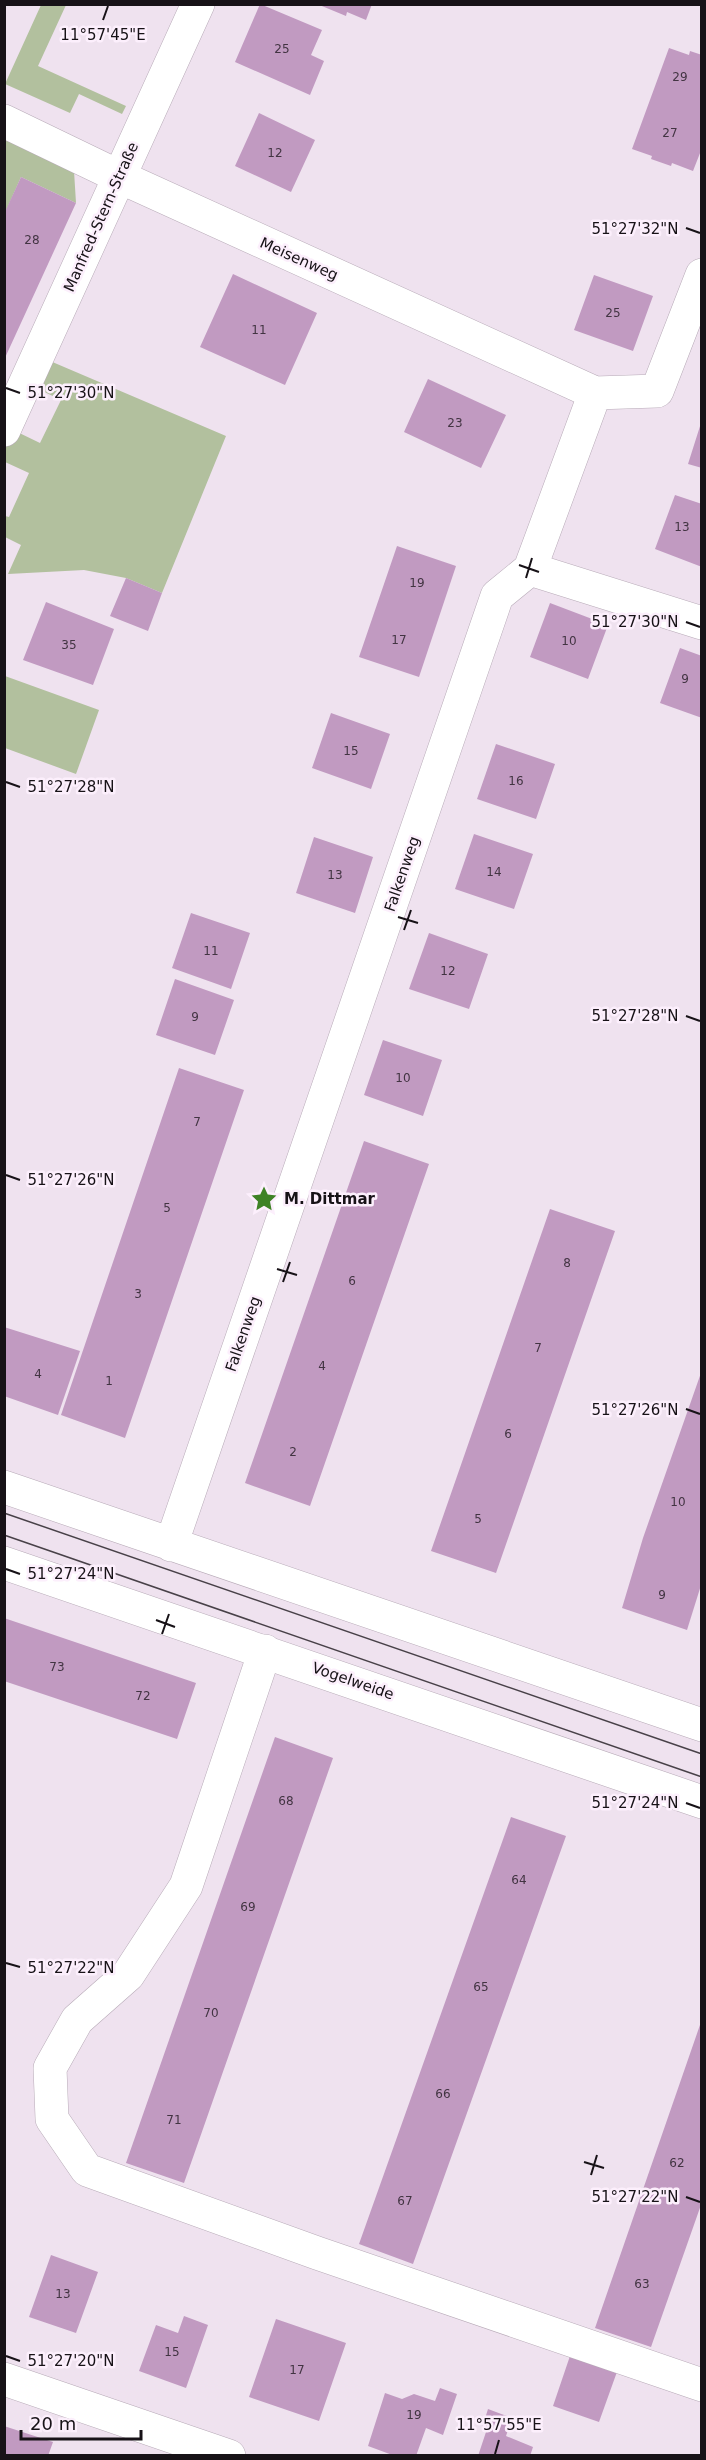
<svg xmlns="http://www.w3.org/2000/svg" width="706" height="2460" font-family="'DejaVu Sans',sans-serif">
	<rect width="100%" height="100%" fill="#efe2ef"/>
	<!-- green -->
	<path fill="#b2c09e" d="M41,5H66L38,66L126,106L122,114L79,94L70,113L5,84Z
		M5,137L74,171L76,203L21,177L5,213Z
		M43,358L226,436L162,593L126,578L84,570L8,574L21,545L5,537V516L9,517L29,473L5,462L4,441L9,428L40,443L61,400L30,385Z
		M5,676L99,710L76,774L5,748Z"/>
	<!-- building -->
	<path fill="#c19ac1" d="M260,4L322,30L311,55L324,61L310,95L235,62Z
		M317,4H372L366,20L347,12L346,16Z
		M669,48L689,55L690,51L702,55V148L693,171L672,163L671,166L651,159L652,156L632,149Z
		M259,113L315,140L291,192L235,166Z
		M21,177L76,203L4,360V214Z
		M233,274L317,313L285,385L200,347Z
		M594,275L653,296L633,351L574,330Z
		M428,379L506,415L481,468L404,432Z
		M701,423H702V468L688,464Z
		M675,495L702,504V567L655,549Z
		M397,546L456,566L419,677L359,657Z
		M126,578L162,593L148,631L110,616Z
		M46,602L114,629L93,685L23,660Z
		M550,603L608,625L588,679L530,657Z
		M680,648L702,656V718L660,703Z
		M331,713L390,734L371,789L312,768Z
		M496,744L555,764L536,819L477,799Z
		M474,834L533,854L514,909L455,889Z
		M314,837L373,857L355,913L296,893Z
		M191,913L250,933L231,989L172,968Z
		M429,933L488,954L469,1009L409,989Z
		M175,979L234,1000L215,1055L156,1035Z
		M383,1040L442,1060L423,1116L364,1095Z
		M179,1068L244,1090L125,1438L61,1415Z
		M364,1141L429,1164L310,1506L245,1483Z
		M550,1209L615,1231L496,1573L431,1551Z
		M4,1327L80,1351L58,1415L4,1396Z
		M702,1370V1582L687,1630L622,1608L643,1538Z
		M4,1618L196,1683L177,1739L4,1681Z
		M275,1737L333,1758L184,2183L126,2163Z
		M511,1817L566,1836L413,2264L359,2244Z
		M701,2022L702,2202L651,2347L595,2328Z
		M51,2255L98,2272L76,2333L29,2317Z
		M184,2316L208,2325L186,2388L139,2371L156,2325L178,2333Z
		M276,2319L346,2343L319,2421L249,2397Z
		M571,2353L618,2369L599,2422L553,2406Z
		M440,2388L457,2394L443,2435L426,2428L416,2456H395L368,2446L385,2393L402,2399L414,2394L435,2401Z
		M488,2409L512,2418L506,2436L533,2447L530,2456H478L487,2429L482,2428Z
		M4,2426L53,2442L48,2456H4Z"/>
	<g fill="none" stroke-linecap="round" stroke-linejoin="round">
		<!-- minor casing -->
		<g stroke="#b8abb8" stroke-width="34">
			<path id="minor" d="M4,121L120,177L595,393L657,391L702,275
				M4,430L198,4
				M530,569L702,623
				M4,1487L702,1725
				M171,1545L497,596L530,569L595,393
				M4,1563L702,1802
				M265,1651L186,1886L128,1975L77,2020L50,2068L52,2119L87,2170L317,2253L702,2385
				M4,2379L229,2456"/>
		</g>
		<!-- minor -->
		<use href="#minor" stroke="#fff" stroke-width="33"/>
		<!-- tram -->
		<path stroke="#484148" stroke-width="1.5" d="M4,1513L702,1754
			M4,1535L702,1777"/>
	</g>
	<!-- ticks -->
	<path fill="none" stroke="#171217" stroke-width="2" d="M103,20L108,6M686,228L700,233M6,388L20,393M519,565L539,572M526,578L532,558M686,622L700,627M6,782L20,787M398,917L418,923M404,930L411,910M686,1016L700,1021M6,1175L20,1180M277,1269L297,1275M283,1282L290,1262M686,1409L700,1414M6,1569L20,1574M156,1620L175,1627M162,1634L169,1614M686,1803L700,1808M6,1963L20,1967M584,2162L604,2168M591,2175L597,2155M686,2197L700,2202M6,2356L20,2361M495,2454L499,2440"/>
	<!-- icons -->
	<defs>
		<g id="sight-bare" transform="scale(2.07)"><path d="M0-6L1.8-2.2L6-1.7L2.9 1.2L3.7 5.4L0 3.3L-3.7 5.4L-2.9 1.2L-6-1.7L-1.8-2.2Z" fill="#3e8225" stroke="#fceffc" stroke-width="2.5" paint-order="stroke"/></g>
	</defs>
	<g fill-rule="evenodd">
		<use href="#sight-bare" x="264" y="1199"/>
	</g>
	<g text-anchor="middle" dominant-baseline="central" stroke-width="5" stroke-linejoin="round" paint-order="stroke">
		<!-- number labels -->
		<g font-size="12" fill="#423442">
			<text x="282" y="49">25</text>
			<text x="680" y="77">29</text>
			<text x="670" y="133">27</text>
			<text x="275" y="153">12</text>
			<text x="32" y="240">28</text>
			<text x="613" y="313">25</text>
			<text x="259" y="330">11</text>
			<text x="455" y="423">23</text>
			<text x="682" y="527">13</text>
			<text x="417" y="583">19</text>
			<text x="399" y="640">17</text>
			<text x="569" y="641">10</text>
			<text x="69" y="645">35</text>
			<text x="685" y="679">9</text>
			<text x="351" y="751">15</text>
			<text x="516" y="781">16</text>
			<text x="494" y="872">14</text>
			<text x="335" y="875">13</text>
			<text x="211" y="951">11</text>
			<text x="448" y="971">12</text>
			<text x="195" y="1017">9</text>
			<text x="403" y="1078">10</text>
			<text x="197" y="1122">7</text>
			<text x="167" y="1208">5</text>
			<text x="567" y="1263">8</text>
			<text x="352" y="1281">6</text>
			<text x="138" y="1294">3</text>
			<text x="538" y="1348">7</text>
			<text x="322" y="1366">4</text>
			<text x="38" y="1374">4</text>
			<text x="109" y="1381">1</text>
			<text x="508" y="1434">6</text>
			<text x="293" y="1452">2</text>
			<text x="678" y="1502">10</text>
			<text x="478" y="1519">5</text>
			<text x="662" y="1595">9</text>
			<text x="57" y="1667">73</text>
			<text x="143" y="1696">72</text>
			<text x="286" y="1801">68</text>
			<text x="519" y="1880">64</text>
			<text x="248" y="1907">69</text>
			<text x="481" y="1987">65</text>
			<text x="211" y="2013">70</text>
			<text x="443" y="2094">66</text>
			<text x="174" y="2120">71</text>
			<text x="677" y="2163">62</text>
			<text x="405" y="2201">67</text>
			<text x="642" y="2284">63</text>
			<text x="63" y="2294">13</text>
			<text x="172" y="2352">15</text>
			<text x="297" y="2370">17</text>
			<text x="414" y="2415">19</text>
		</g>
		<!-- street labels -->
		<g font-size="15" fill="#171217" stroke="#fceffc">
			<text transform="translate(101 217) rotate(-66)">Manfred-Stern-Straße</text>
			<text transform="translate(299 259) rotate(24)">Meisenweg</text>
			<text transform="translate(402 874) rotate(-71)">Falkenweg</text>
			<text transform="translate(243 1334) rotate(-71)">Falkenweg</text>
			<text transform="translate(353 1681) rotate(19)">Vogelweide</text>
		</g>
		<!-- poi labels -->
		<g font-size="15" font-weight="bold" fill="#171217" stroke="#fceffc" text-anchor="start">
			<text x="284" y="1199">M. Dittmar</text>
		</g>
	</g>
	<g font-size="15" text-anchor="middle" fill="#171217" stroke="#fceffc" stroke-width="5" stroke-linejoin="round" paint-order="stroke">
		<text x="103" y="40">11°57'45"E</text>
		<text x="635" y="234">51°27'32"N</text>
		<text x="71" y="398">51°27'30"N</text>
		<text x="635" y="627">51°27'30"N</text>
		<text x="71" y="792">51°27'28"N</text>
		<text x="635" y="1021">51°27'28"N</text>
		<text x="71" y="1185">51°27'26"N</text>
		<text x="635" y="1415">51°27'26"N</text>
		<text x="71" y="1579">51°27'24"N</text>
		<text x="635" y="1808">51°27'24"N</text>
		<text x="71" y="1973">51°27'22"N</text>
		<text x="635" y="2202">51°27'22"N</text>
		<text x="71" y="2366">51°27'20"N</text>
		<text x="499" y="2430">11°57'55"E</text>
	</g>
	<!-- border -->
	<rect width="706" height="2460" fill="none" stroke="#171217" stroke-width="12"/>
	<!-- scale -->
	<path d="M21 2430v9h120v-9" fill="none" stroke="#171217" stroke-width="3"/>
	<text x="30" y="2430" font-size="18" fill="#171217" stroke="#fceffc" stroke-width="4.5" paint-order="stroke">20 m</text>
</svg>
